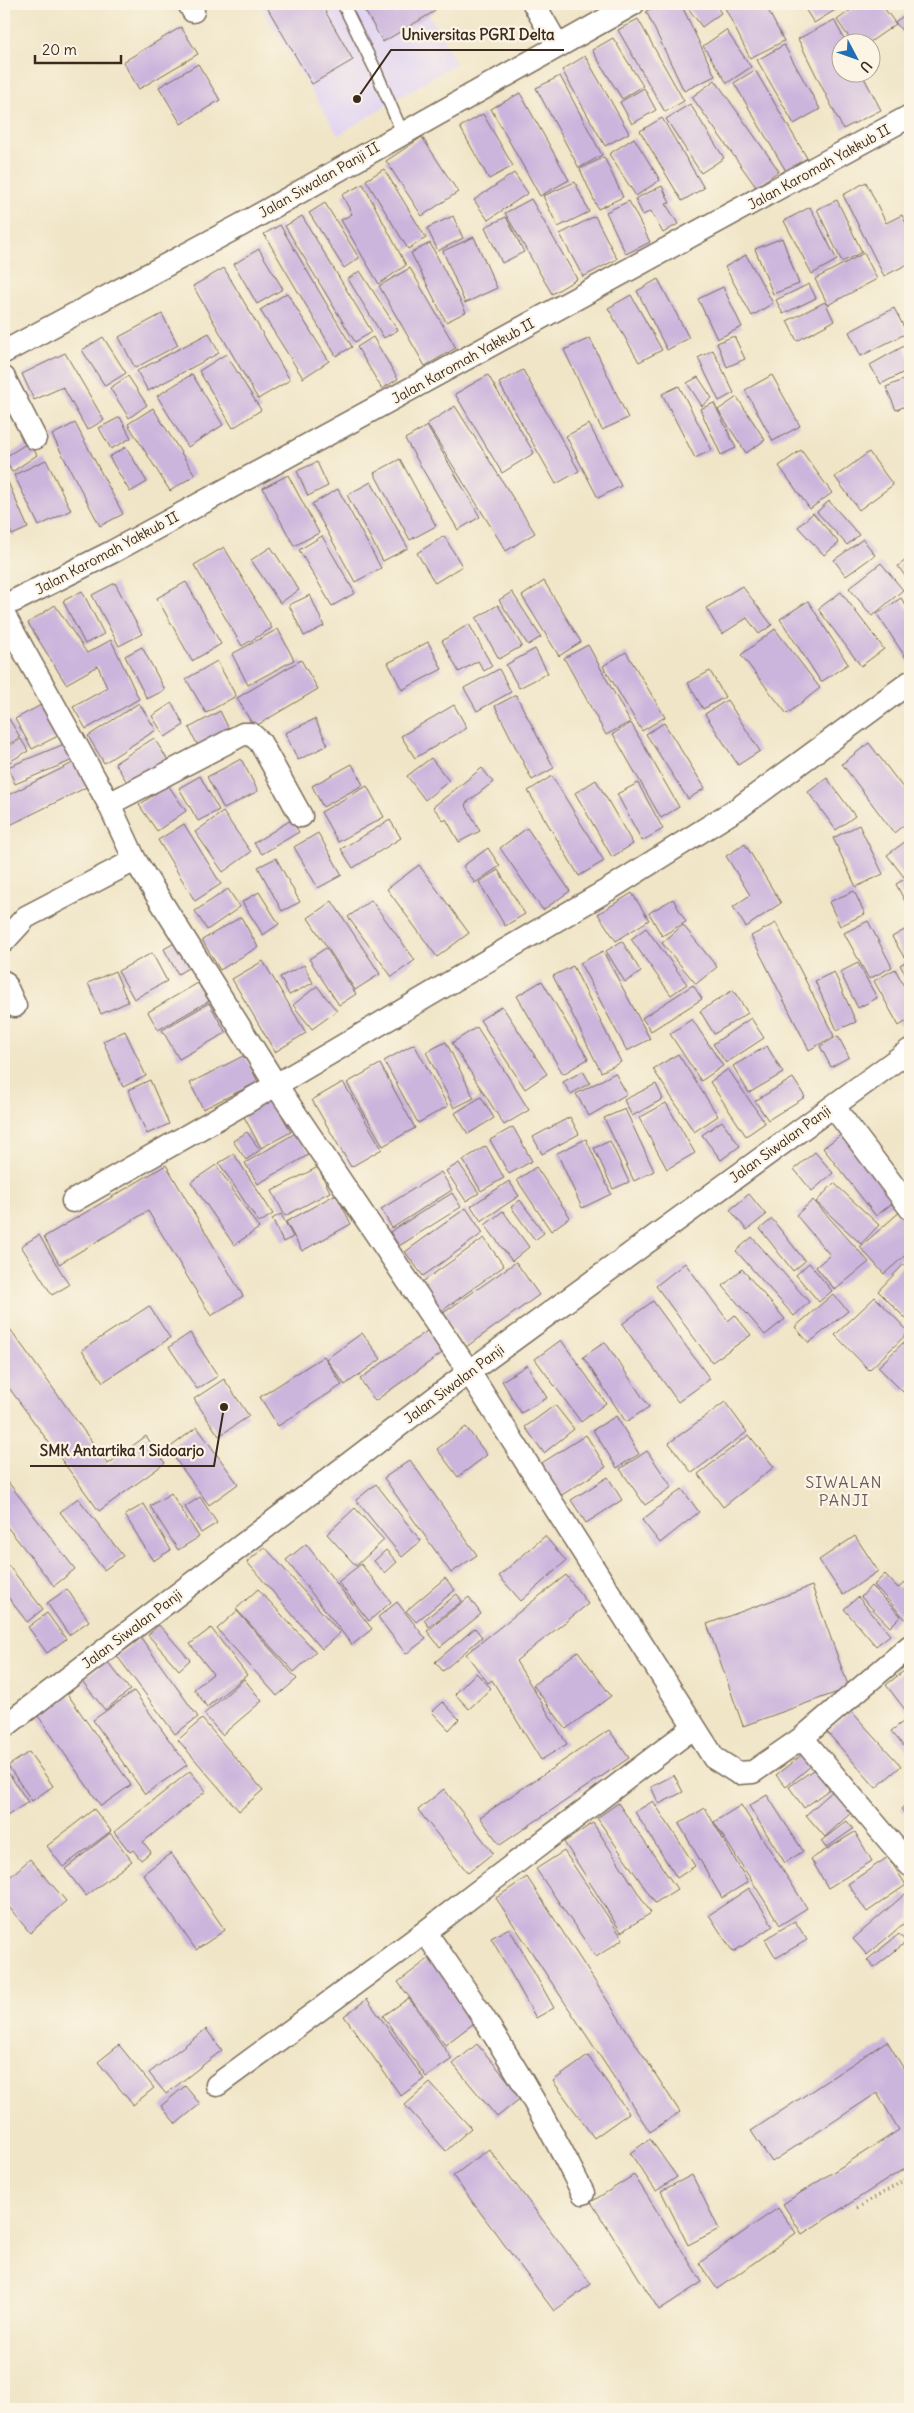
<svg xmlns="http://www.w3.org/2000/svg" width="914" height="2413" font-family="Delius,sans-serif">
	<rect width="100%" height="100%" fill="#fcf5e5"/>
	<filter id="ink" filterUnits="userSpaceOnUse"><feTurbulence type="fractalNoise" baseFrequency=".02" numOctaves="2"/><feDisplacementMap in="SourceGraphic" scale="10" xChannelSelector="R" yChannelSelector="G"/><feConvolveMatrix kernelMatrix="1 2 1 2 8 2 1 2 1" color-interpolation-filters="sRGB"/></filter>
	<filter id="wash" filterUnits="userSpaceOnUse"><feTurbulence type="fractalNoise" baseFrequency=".0096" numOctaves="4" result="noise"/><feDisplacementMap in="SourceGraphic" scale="20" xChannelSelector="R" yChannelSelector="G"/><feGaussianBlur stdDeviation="1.12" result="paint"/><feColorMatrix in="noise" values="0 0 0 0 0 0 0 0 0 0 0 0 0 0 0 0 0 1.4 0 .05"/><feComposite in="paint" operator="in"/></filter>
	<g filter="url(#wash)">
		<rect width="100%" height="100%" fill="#f0e5c7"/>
		<!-- built -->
		<path fill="#e1d4f3" d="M259,4H423L456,63L338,135Z"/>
		<g id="blocks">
			<!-- building -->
			<path fill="#ccb5dd" d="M265,4H321L353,60L312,84Z
				M361,4H431L435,11L383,42Z
				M662,4H681L715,76L684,91L646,11Z
				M685,4H715L721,13L702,27Z
				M723,4H765L784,41L750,58Z
				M802,4H845L814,23Z
				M859,4H881L896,24L870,42H852L837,20Z
				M910,11V41L895,22Z
				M638,19L684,101L665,112L618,30Z
				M834,20L846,42H842V72H861L881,110L843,129L798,39Z
				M181,27L198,54L139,89L123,62Z
				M726,30L751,67L727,83L703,46Z
				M613,38L643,86L622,99L592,50Z
				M784,45L820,109L794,124L757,60Z
				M585,56L629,133L605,146L562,70Z
				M198,64L220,100L181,124L159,87Z
				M755,70L807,158L786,171L734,83Z
				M560,76L602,155L579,168L536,88Z
				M715,80L779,171L756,187L692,97Z
				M644,88L656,110L632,124L620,102Z
				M520,93L569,180L540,196L491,109Z
				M690,104L724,158L701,173L666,119Z
				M483,114L513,166L489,179L460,127Z
				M662,118L704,188L682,201L640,131Z
				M422,137L458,192L422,216L386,161Z
				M634,138L660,180L636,196L609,154Z
				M604,157L623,197L598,209L580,169Z
				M384,169L426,238L408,249L366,180Z
				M514,173L528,193L488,220L474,200Z
				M575,182L589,212L558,227L543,196Z
				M866,182L886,223L902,215L910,232V263L884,276L843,195Z
				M363,184L406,265L379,284L341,220L352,214L342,195Z
				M662,186L670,203L666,204L678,224L663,233L651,211L643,215L635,199Z
				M531,199L577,279L552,294L505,213Z
				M837,200L862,252L842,262L817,209Z
				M629,201L650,242L626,254L606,212Z
				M325,203L359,258L344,268L309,213Z
				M810,207L837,260L812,274L784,221Z
				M302,216L372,332L355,342L285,226Z
				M453,216L463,238L438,251L427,228Z
				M595,216L617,259L583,277L560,234Z
				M506,217L524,252L502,263L485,227Z
				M280,225L352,347L336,356L264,234Z
				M474,237L497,288L465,303L443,251Z
				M782,238L799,284L773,294L755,249Z
				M430,243L466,312L446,322L411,253Z
				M259,249L283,289L257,304L234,264Z
				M864,253L877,279L828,305L815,279Z
				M746,255L773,303L752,316L725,267Z
				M224,268L290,380L258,399L193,286Z
				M410,268L456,348L425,366L379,286Z
				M360,271L398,330L384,338L348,279Z
				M658,279L689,338L667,350L637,291Z
				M809,284L816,298L783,314L776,300Z
				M723,287L742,327L717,339L698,299Z
				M287,293L329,361L303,378L260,310Z
				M631,295L662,350L639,362L608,308Z
				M825,302L834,321L797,341L787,321Z
				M894,308L907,333L861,356L849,332Z
				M162,314L178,345L135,368L119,337Z
				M209,333L219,353L148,391L137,371Z
				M734,336L745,359L727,367L717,343Z
				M103,337L126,373L105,386L82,350Z
				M373,337L398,379L382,389L357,347Z
				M590,338L628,418L602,430L564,350Z
				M904,346L910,359V369L881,384L870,365Z
				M713,350L734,393L719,401L698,358Z
				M65,353L104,420L87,430L63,387L34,400L22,374Z
				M226,354L261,410L233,428L199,371Z
				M523,370L579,471L556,484L499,383Z
				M192,374L223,425L188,447L157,396Z
				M488,375L534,453L502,473L455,394Z
				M772,375L800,426L773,441L745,390Z
				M128,376L147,405L129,418L110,388Z
				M698,377L712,398L702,406L687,383Z
				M910,377V404L896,410L886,387Z
				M679,386L712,450L695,458L662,394Z
				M737,397L765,440L746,453L718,410Z
				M714,403L736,448L721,455L700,409Z
				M455,406L535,533L506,551L427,424Z
				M153,408L195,475L170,491L128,424Z
				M120,417L131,438L111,449L99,428Z
				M75,423L123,514L100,526L52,435Z
				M589,424L621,486L598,498L566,436Z
				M427,426L480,517L458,530L405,439Z
				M29,442L37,455L12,472L4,458Z
				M126,447L147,482L130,492L109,457Z
				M801,450L832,493L810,509L779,466Z
				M869,452L893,485L859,510L835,477Z
				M400,459L436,526L410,540L374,473Z
				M46,460L71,510L39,526L14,475Z
				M317,462L328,486L308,496L297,471Z
				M4,473L28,528L12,535L4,517Z
				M288,475L319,533L294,546L263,488Z
				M371,482L408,548L383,561L347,495Z
				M338,489L381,568L355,582L312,504Z
				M829,501L859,535L847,545L817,512Z
				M813,513L839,543L824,555L798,527Z
				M322,536L355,593L332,606L299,550Z
				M444,536L462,566L435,583L417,553Z
				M863,539L875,555L846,576L834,560Z
				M224,547L272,628L242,646L194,565Z
				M271,547L299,590L280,603L251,560Z
				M910,557V583L898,566Z
				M881,563L903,590L872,616L849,588Z
				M544,581L581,642L559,656L522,596Z
				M186,582L221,644L192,661L157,598Z
				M115,583L142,634L119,646L92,595Z
				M742,586L772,625L759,634L747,618L722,634L706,608Z
				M82,591L104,634L85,644L63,601Z
				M512,592L541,637L528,645L499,600Z
				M841,592L884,649L861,666L818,609Z
				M310,595L324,626L304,636L289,605Z
				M901,598L910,612V664L877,614Z
				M808,601L848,664L821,682L780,619Z
				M55,605L87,653L111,640L139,699L86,729L73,707L107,688L98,666L66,684L28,623Z
				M498,605L522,646L499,659L476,618Z
				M469,624L492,666L484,671L478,661L459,672L442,641Z
				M278,629L294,660L248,685L232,654Z
				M775,629L820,688L787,714L741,655Z
				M428,642L442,669L402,690L388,663Z
				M588,645L630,722L606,735L564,658Z
				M142,647L165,690L147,699L125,656Z
				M535,649L548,673L519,688L506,665Z
				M626,652L665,717L642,731L603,666Z
				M301,660L318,689L254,727L237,698Z
				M217,661L236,696L206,713L186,679Z
				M499,669L511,692L477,711L464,688Z
				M710,671L725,697L703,709L688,683Z
				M516,695L554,768L532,780L495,706Z
				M727,700L760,751L738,765L705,714Z
				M139,703L156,730L104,763L88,736Z
				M172,703L184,725L165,737L152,716Z
				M41,705L58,736L32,749L15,719Z
				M454,705L467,728L415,758L401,736Z
				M220,711L229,729L198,746L189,728Z
				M9,719L20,737L4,747V722Z
				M315,719L328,745L298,760L285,733Z
				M631,723L679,807L661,818L613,734Z
				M664,723L705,788L688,799L646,734Z
				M154,738L169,762L130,787L115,763Z
				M21,739L28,751L4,765V749Z
				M67,743L73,760L15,784L8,767Z
				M869,743L910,797V820L894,833L842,764Z
				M431,758L449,781L425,800L407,776Z
				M241,759L258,791L224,809L207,777Z
				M75,762L87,787L8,826L4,818V797Z
				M352,764L363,785L323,807L312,786Z
				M482,768L493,782L465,804L480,831L459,842L446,819L444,821L433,807Z
				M200,776L219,810L198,821L179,788Z
				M552,776L604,861L579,876L528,791Z
				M827,778L855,816L836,830L808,792Z
				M596,780L633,844L612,857L575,793Z
				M638,783L663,829L642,841L617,794Z
				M168,785L186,811L157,831L139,805Z
				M367,786L384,817L338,842L321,812Z
				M223,812L251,852L223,872L195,832Z
				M291,820L299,832L262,854L254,843Z
				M390,820L401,838L353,868L341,849Z
				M184,824L221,884L195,901L158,840Z
				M859,825L883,874L856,887L833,838Z
				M527,828L570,891L543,910L500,848Z
				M318,833L342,875L318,888L294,847Z
				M910,838V872L904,877L887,855Z
				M745,844L781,903L746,927L733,907L750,895L726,856Z
				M488,848L500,866L475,883L463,866Z
				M276,858L300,902L282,911L258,867Z
				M419,865L469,933L437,957L387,889Z
				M498,870L525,914L505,926L479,882Z
				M910,876V911L896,884Z
				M228,889L240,907L207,930L195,911Z
				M854,891L865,914L840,926L829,902Z
				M259,892L279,924L263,935L242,902Z
				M632,893L649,920L616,941L598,914Z
				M673,899L686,922L662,936L649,913Z
				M371,900L415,960L392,977L348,917Z
				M332,901L380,974L355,990L308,918Z
				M241,917L258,947L220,970L202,940Z
				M868,921L892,967L869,979L844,933Z
				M776,923L834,1036L809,1050L751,936Z
				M683,925L717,967L696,984L662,943Z
				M910,927V954L904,957L892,937Z
				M646,928L687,984L671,995L631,939Z
				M183,938L198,962L178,974L164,949Z
				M622,941L641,972L625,982L606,951Z
				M326,948L356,994L339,1005L309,959Z
				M603,951L650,1039L627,1051L580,963Z
				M152,953L167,981L134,999L118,971Z
				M910,959V976L907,978L900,965Z
				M263,961L306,1033L275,1052L232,979Z
				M858,963L877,998L858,1008L840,972Z
				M304,965L313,983L289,995L280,977Z
				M573,966L621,1062L601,1072L553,976Z
				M895,969L910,997V1019L899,1026L874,981Z
				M115,971L128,1002L101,1014L88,983Z
				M834,972L856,1022L837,1030L815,981Z
				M542,981L588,1059L563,1074L517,996Z
				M198,983L209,1001L158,1030L148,1012Z
				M693,985L702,999L651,1031L642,1018Z
				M317,986L337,1011L312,1029L293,1005Z
				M733,990L748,1013L714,1034L700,1011Z
				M209,1003L226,1033L179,1059L162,1030Z
				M502,1006L547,1074L525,1089L480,1020Z
				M751,1018L764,1038L726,1063L713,1044Z
				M692,1019L723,1066L701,1081L670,1034Z
				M477,1027L529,1110L504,1125L452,1043Z
				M125,1031L146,1076L123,1087L103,1041Z
				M838,1036L849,1057L831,1067L820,1046Z
				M446,1042L474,1098L454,1108L426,1052Z
				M414,1044L448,1106L418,1123L384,1061Z
				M767,1046L783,1073L749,1093L733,1066Z
				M678,1054L718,1116L694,1132L653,1069Z
				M245,1055L258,1082L203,1109L190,1083Z
				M380,1064L415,1128L383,1146L347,1083Z
				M728,1069L765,1123L746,1136L710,1082Z
				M583,1071L590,1083L571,1094L563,1082Z
				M615,1073L627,1094L589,1116L576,1094Z
				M793,1078L805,1097L768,1120L755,1101Z
				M150,1080L169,1124L147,1134L128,1090Z
				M343,1082L382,1149L351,1167L312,1100Z
				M656,1084L663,1099L632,1116L624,1100Z
				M481,1097L494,1118L468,1134L455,1113Z
				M273,1099L291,1132L261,1148L243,1115Z
				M666,1103L695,1153L667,1169L639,1118Z
				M625,1109L654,1171L634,1181L604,1118Z
				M570,1117L579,1134L542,1154L533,1137Z
				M722,1121L740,1146L721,1160L702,1135Z
				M513,1127L532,1161L509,1174L490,1140Z
				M247,1132L260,1150L246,1160L233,1141Z
				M297,1132L310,1154L258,1184L245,1163Z
				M842,1134L894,1202L876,1216L823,1148Z
				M586,1139L611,1194L582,1208L557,1153Z
				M610,1141L629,1182L613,1189L594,1148Z
				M486,1146L504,1178L481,1191L463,1160Z
				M815,1152L833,1173L812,1191L794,1169Z
				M234,1154L273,1214L259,1223L219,1163Z
				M459,1163L479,1193L466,1201L446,1171Z
				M166,1165L243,1296L211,1316L148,1211L59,1264L44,1237Z
				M216,1165L259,1228L234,1245L191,1182Z
				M318,1167L330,1192L285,1216L272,1191Z
				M536,1167L570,1217L551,1231L517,1180Z
				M441,1172L452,1190L392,1228L381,1209Z
				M509,1181L519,1196L481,1221L471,1206Z
				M834,1183L879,1225L861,1244L816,1202Z
				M452,1193L461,1207L399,1246L390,1232Z
				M336,1194L351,1224L302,1251L286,1222Z
				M749,1194L766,1215L747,1230L730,1210Z
				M520,1200L544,1233L535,1240L511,1207Z
				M813,1200L869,1262L835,1290L816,1267L830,1255L796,1215Z
				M466,1208L483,1233L423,1276L405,1252Z
				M903,1209L910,1218V1251L884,1274L860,1247Z
				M503,1211L529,1247L512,1261L485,1225Z
				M281,1214L293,1237L283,1242L272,1219Z
				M772,1219L805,1261L793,1271L760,1229Z
				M39,1235L69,1285L52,1295L21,1246Z
				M752,1237L809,1302L794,1316L736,1251Z
				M484,1238L504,1266L439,1313L418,1285Z
				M516,1262L539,1295L466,1347L442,1314Z
				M685,1263L728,1321L735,1315L751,1335L712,1362L656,1286Z
				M809,1263L832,1291L819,1302L796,1275Z
				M904,1264L910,1269V1323L878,1291Z
				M742,1269L785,1319L765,1335L723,1286Z
				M833,1294L848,1311L809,1343L795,1327Z
				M875,1297L909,1332L869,1370L835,1335Z
				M653,1301L710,1379L678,1402L622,1324Z
				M149,1306L170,1338L103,1382L82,1350Z
				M10,1329L108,1464L146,1436L165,1463L99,1511L4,1381V1333Z
				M427,1331L442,1353L375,1401L360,1379Z
				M190,1333L218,1376L197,1389L169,1347Z
				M362,1333L381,1359L345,1385L326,1359Z
				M910,1336V1385L903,1392L878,1367Z
				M561,1340L606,1403L581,1422L535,1359Z
				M605,1342L649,1407L626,1422L583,1357Z
				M324,1356L342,1385L278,1426L260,1397Z
				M527,1365L547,1398L521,1413L502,1381Z
				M224,1379L249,1416L219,1436L194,1399Z
				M725,1402L747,1432L692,1473L669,1443Z
				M555,1405L574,1429L544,1453L525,1427Z
				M616,1416L639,1454L617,1468L593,1430Z
				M197,1427L238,1484L209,1505L168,1449Z
				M466,1427L487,1455L458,1477L437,1449Z
				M586,1435L606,1467L557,1498L537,1466Z
				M749,1435L774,1467L723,1507L698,1474Z
				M647,1451L672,1487L645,1505L620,1469Z
				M410,1460L477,1555L451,1573L384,1478Z
				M608,1477L622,1500L586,1523L571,1500Z
				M8,1482L75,1569L54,1586L4,1523V1486Z
				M376,1484L421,1541L402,1557L356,1500Z
				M682,1489L699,1512L660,1543L642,1520Z
				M171,1493L199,1537L178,1550L150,1506Z
				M200,1497L217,1523L201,1533L185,1507Z
				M78,1498L123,1556L104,1570L60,1512Z
				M144,1504L171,1550L153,1561L125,1515Z
				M355,1508L384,1540L356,1566L327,1534Z
				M545,1536L566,1561L521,1601L499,1576Z
				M855,1536L878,1571L843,1595L819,1560Z
				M306,1544L372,1629L352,1645L286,1560Z
				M265,1547L340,1633L322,1649L247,1562Z
				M386,1550L397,1562L385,1573L374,1561Z
				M361,1564L391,1602L369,1621L338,1582Z
				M8,1565L43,1609L27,1622L4,1592V1568Z
				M885,1574L898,1588L910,1579V1624L874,1585Z
				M566,1575L588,1604L516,1661L567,1744L541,1760L492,1680L488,1683L466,1654Z
				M445,1578L455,1590L416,1622L406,1611Z
				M812,1586L849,1688L743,1726L707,1624Z
				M871,1586L901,1616L890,1627L861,1597Z
				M67,1589L89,1621L69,1635L47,1603Z
				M258,1589L316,1652L294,1672L236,1609Z
				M457,1594L462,1601L429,1627L424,1620Z
				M469,1597L481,1614L440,1647L427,1631Z
				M858,1597L890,1635L876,1646L844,1609Z
				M397,1602L426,1639L406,1654L378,1617Z
				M237,1611L297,1679L277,1696L217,1629Z
				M47,1613L66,1639L47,1653L28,1627Z
				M159,1625L190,1660L179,1670L148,1635Z
				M211,1628L247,1675L207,1707L194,1689L213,1674L190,1644Z
				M475,1628L482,1637L443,1671L435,1662Z
				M141,1638L198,1717L175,1734L117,1656Z
				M578,1651L611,1696L566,1729L533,1685Z
				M107,1661L130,1690L105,1710L82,1681Z
				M910,1666V1716L886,1685Z
				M476,1673L491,1688L469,1709L455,1694Z
				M244,1679L262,1701L222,1735L204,1714Z
				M134,1691L187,1765L145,1794L93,1720Z
				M66,1692L131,1785L101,1806L36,1713Z
				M443,1702L459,1719L449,1730L432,1712Z
				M851,1711L901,1766L876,1788L827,1732Z
				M908,1718L910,1721V1754L891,1731Z
				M202,1719L263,1790L239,1811L178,1740Z
				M609,1730L629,1758L500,1845L480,1817Z
				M29,1752L53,1786L32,1801L8,1766Z
				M803,1754L812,1765L786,1787L776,1775Z
				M820,1765L835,1785L804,1808L789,1787Z
				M7,1771L28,1802L4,1818V1774Z
				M190,1771L206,1791L143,1842L151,1852L141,1860L133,1850L130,1852L114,1832Z
				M674,1775L683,1792L659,1804L651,1787Z
				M836,1788L855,1809L825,1837L806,1815Z
				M444,1789L493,1853L468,1873L418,1810Z
				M767,1795L803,1851L785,1863L749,1806Z
				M910,1800V1819L901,1809Z
				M653,1801L695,1866L677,1878L635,1812Z
				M618,1803L677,1889L655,1903L597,1818Z
				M741,1805L807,1908L780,1925L714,1822Z
				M705,1808L748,1882L722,1898L679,1824Z
				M94,1809L111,1831L63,1867L47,1846Z
				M847,1821L853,1829L826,1848L821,1841Z
				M593,1823L651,1913L621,1932L564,1842Z
				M855,1832L872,1861L828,1888L811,1859Z
				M110,1833L132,1861L86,1896L65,1869Z
				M564,1851L623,1939L596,1957L536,1869Z
				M171,1853L225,1930L196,1950L143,1874Z
				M888,1857L906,1885L867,1912L848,1884Z
				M30,1859L66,1901L30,1933L4,1901V1882Z
				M527,1877L680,2112L650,2132L496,1898Z
				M749,1888L773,1926L733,1952L709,1915Z
				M905,1894L910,1900V1918L867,1955L853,1939Z
				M795,1921L807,1940L776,1958L765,1939Z
				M509,1928L554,2008L536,2018L491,1938Z
				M899,1934L906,1942L874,1968L867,1960Z
				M431,1957L478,2020L445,2045L398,1982Z
				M409,1998L452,2059L426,2077L383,2016Z
				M367,1999L424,2079L401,2096L344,2016Z
				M206,2029L222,2050L166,2094L149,2073Z
				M887,2041L910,2079V2165L802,2234L783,2204L899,2130L877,2093L772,2162L751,2131Z
				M477,2044L522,2097L497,2117L453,2064Z
				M119,2045L154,2088L133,2105L98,2062Z
				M588,2056L629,2113L594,2138L553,2081Z
				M430,2083L471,2128L446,2151L405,2105Z
				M185,2086L200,2104L176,2124L161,2106Z
				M650,2139L677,2177L656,2191L630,2153Z
				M489,2149L591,2284L554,2311L453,2176Z
				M634,2175L702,2282L659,2310L591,2202Z
				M692,2175L719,2229L688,2245L661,2191Z
				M778,2208L796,2233L717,2289L699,2263Z"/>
		</g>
	</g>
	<g filter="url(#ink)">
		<use href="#blocks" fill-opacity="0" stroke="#7a6b59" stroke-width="1"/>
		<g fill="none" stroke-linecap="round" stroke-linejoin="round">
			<!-- lane casing -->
			<g stroke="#7a6b59" stroke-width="14">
				<path id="lane" d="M343,4L375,69L402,132"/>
			</g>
			<!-- street casing -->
			<g stroke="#7a6b59" stroke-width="25">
				<path id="street" d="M189,4L193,11
					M534,4L558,46
					M4,352L241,225L633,4
					M4,378L35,438
					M14,601L112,552L910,116
					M5,617L109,804L135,860L276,1085L469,1372L714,1758L738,1773L753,1772L802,1738L910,1646
					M109,804L243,734H251L260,742L301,816
					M4,941L26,917L135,860
					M4,982L15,1006
					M833,1106L910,1208
					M73,1201L276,1085L611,888L740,807L910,682
					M4,1727L469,1372L910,1050
					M802,1738L910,1865
					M217,2085L425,1932
					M583,2193C538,2102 484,2014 425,1932L694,1727"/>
			</g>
			<!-- path -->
			<path stroke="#7a6b59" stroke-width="3" stroke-dasharray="1 4" stroke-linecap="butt" d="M857,2208L910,2177"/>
			<!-- lane -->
			<use href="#lane" stroke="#fff" stroke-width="11"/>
			<!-- street -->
			<use href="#street" stroke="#fff" stroke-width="22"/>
		</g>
	</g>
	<g text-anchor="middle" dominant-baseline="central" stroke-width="4.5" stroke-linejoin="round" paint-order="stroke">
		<!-- street labels -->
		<g font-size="14" fill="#3b2a1e" stroke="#fcf5e5">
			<text transform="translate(819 167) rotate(-29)">Jalan Karomah Yakkub II</text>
			<text transform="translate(319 180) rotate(-30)">Jalan Siwalan Panji II</text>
			<text transform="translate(463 361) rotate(-29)">Jalan Karomah Yakkub II</text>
			<text transform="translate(107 553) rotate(-28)">Jalan Karomah Yakkub II</text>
			<text transform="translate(780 1144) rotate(-36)">Jalan Siwalan Panji</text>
			<text transform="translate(454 1384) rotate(-37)">Jalan Siwalan Panji</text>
			<text transform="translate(132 1629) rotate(-37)">Jalan Siwalan Panji</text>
		</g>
		<!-- quarter labels -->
		<g font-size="16" letter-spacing="1" fill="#6e5b61" stroke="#fcf5e5">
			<text x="844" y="1482">SIWALAN<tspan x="844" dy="18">PANJI</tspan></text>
		</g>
	</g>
	<!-- callouts -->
	<path fill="none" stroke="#3b2a1e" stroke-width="2" d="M357 99L391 50H564M224 1407L214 1466H30"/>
	<g fill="#3b2a1e" stroke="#fcf5e5" stroke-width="2">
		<circle cx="357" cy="99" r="5"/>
		<circle cx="224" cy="1407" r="5"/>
	</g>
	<g font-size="15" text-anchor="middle" font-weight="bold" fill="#3b2a1e" stroke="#fcf5e5" stroke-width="4.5" stroke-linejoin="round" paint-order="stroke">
		<text x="478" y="40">Universitas PGRI Delta</text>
		<text x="122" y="1456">SMK Antartika 1 Sidoarjo</text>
	</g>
	<!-- margin -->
	<rect width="914" height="2413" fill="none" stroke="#fcf5e5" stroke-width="20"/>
	<!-- north arrow -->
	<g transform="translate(856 58) rotate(131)"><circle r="24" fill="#fcf5e5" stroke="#afa495"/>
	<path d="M0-4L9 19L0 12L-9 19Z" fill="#1f6fb2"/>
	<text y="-8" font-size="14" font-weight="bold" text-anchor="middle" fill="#3b2a1e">U</text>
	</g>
	<!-- scale -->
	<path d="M35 55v8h86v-8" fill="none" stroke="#3b2a1e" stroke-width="2.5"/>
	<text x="42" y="55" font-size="15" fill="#3b2a1e" stroke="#fcf5e5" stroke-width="4" paint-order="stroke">20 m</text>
</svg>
